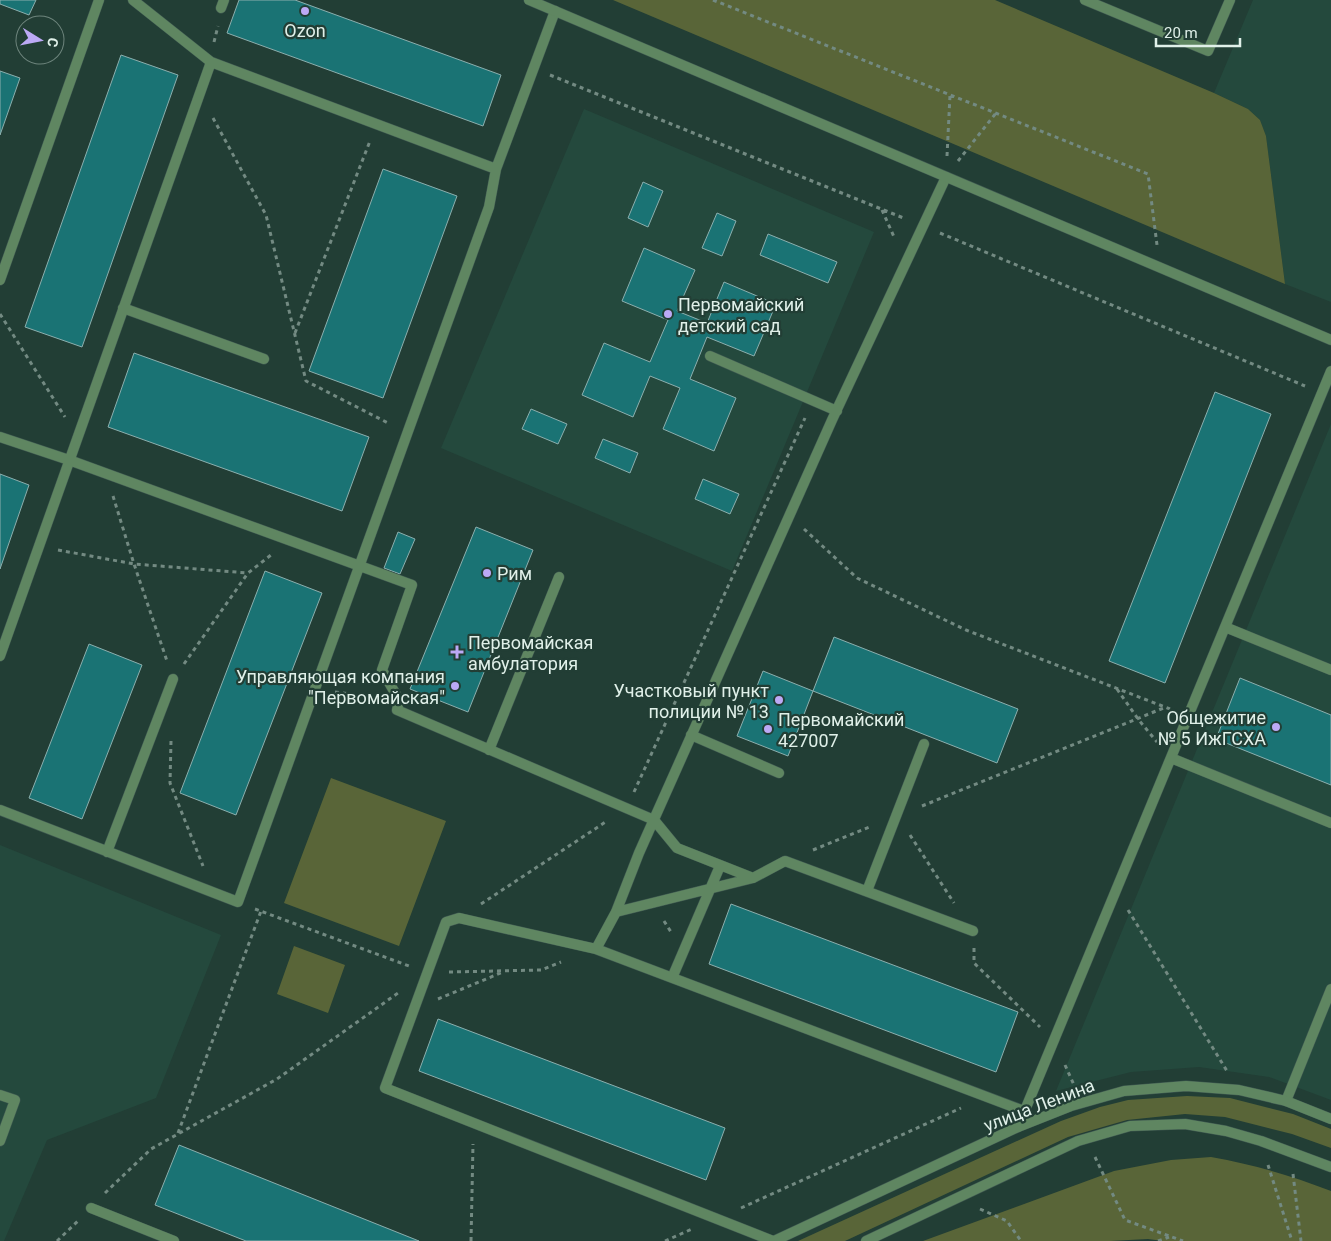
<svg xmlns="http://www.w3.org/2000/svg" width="1331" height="1241" font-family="Roboto,sans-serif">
	<rect width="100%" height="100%" fill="#223e35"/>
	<!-- built -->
	<path fill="#24493d" d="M1253,0H1331V302L1285,284L1266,136L1260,120L1248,109L1214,93Z
		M584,109L874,232L732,571L441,448Z
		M1331,424V1100L1269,1077L1199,1067L1131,1072L1056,1091Z
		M0,845L221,935L156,1098L47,1140L4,1241H0Z"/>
	<!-- green -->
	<path fill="#596538" d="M613,0H995L1214,93L1248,109L1260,120L1266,136L1285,284Z
		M331,778L446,821L399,946L284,903Z
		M294,946L345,965L328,1013L277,994Z
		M1187,1096L1230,1098L1293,1114L1331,1129V1148L1292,1134L1225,1117L1185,1114L1127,1120L1068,1137L845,1241H798L1061,1121L1100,1107L1128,1100Z
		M1211,1157C1255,1165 1290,1175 1331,1191V1241H1163L1148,1239L1110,1241H923L1114,1171L1171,1160Z"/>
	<!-- building -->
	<path fill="#1a7374" stroke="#8cafae" d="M0,0H36L29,15L0,4Z
		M239,0H295L501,75L483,126L227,33Z
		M121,55L178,75L82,347L25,327Z
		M0,71L20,78L0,135Z
		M383,169L457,196L383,398L309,371Z
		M643,182L663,191L648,227L628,218Z
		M717,213L736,221L722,256L702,248Z
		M768,234L837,262L828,283L760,255Z
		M644,248L695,270L677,311L707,323L724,282L776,304L754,356L707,337L690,379L736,398L714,451L663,429L680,388L650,376L633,417L582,395L604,343L650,362L668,320L622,301Z
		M134,353L369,437L342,511L108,427Z
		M1215,392L1271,414L1165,683L1109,661Z
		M531,409L567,424L558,444L522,429Z
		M603,439L638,453L630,473L595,458Z
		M0,474L29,485L0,569Z
		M703,479L739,494L730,514L695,499Z
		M476,527L533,550L468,712L410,689Z
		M398,532L415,539L400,574L384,568Z
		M265,571L322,593L236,815L180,793Z
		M834,637L1018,709L997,763L813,691Z
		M89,644L142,665L82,819L29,798Z
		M763,671L813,691L788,756L737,736Z
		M1240,678L1331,715V785L1216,739Z
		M731,904L1018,1012L996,1072L709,964Z
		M438,1019L725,1128L706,1180L419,1071Z
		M179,1145L419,1241H246L155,1205Z"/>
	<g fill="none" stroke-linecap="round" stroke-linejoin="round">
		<!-- lane casing -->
		<g stroke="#405a52" stroke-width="11">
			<path id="lane" d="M133,0L211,62L496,169
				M1085,0L1208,51L1230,0
				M221,8L224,0
				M946,177L832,420L639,853L616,912L596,949L1024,1111
				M123,308L264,359
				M710,356L837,411
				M0,437L69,460L412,585L382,670L399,700L397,710L654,820L677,848L753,878L785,861L973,931
				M1225,627L1331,670
				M0,656L211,62
				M691,735L779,773
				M489,750L559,577
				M1171,758L1331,823
				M0,810L238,902L489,207L496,169L555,11
				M107,852L173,679
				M867,891L924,744
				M616,912L753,878
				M596,949L459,918L446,922L385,1088L773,1241
				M672,978L720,866
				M0,1095L15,1100L0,1141
				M1286,1101L1331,989
				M1018,1127L1331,371
				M91,1208L174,1241"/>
		</g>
		<!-- street casing -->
		<g stroke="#405a52" stroke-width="11">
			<path id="street" d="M529,0L1331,340
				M0,280L99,0
				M774,1241L1018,1127L1071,1106L1124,1091L1186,1086L1239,1090L1286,1101L1331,1119
				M866,1241L1078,1141L1130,1126L1185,1124L1226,1131L1261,1141L1331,1167"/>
		</g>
		<!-- path -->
		<path stroke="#738a82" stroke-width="3" stroke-dasharray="4 4" stroke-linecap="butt" d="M713,0L1148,174L1157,245
			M214,42L218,26
			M550,75L906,219
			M213,118L266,215L306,381L390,424
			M947,156L950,95
			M958,161L996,113
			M882,210L895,239
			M940,233L1305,386
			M0,314L65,417
			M295,333L370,141
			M113,496L134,564L167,661
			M804,529L857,578L966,630L1170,709
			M58,550L134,564L248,573
			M184,664L248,573L271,555
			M1117,689L1138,719L1157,742
			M335,692L376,697
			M171,741L170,783L203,866
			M634,792L805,418
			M922,806L1166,707
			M910,835L954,903
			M813,850L872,826
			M481,904L607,821
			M255,909L409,966
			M1128,910L1227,1071
			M664,921L671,932
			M974,948V963L1040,1027
			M449,972L541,970L561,962
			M438,999L503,972
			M1065,1065L1074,1085
			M178,1133L261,911
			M1095,1157L1125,1220L1183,1241
			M1268,1165L1292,1241
			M1293,1174L1301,1241
			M105,1193L151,1149L277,1079L398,993
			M741,1208L961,1108
			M980,1209L1007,1221L1021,1241
			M57,1241L78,1221
			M471,1241L473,1144
			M665,1241L692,1229
			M1158,1241L1169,1237"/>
		<!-- lane -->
		<use href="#lane" stroke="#5f8661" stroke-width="10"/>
		<!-- street -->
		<use href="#street" stroke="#5f8661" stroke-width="10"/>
	</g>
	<!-- markers -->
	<g fill="#bca9f5" stroke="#223e35" stroke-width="2">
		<circle cx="305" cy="11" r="5"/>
		<circle cx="668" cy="314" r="5"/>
		<circle cx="487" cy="573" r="5"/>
		<path d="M454.5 644.5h5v5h5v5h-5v5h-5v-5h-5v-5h5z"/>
		<circle cx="455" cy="686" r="5"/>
		<circle cx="779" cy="700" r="5"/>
		<circle cx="1276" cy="727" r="5"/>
		<circle cx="768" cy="729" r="5"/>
	</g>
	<g text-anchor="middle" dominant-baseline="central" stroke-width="4.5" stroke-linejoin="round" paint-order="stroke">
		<!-- poi labels -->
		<g font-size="18" fill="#e0f0e9" stroke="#223e35" text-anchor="start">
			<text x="305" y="30" text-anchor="middle">Ozon</text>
			<text x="678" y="304">Первомайский<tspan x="678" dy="21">детский сад</tspan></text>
			<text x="497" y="573">Рим</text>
			<text x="468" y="642">Первомайская<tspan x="468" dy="21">амбулатория</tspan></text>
			<text x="445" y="676" text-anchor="end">Управляющая компания<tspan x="445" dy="21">"Первомайская"</tspan></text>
			<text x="769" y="690" text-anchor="end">Участковый пункт<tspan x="769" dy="21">полиции № 13</tspan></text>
			<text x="1266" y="717" text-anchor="end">Общежитие<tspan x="1266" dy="21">№ 5 ИжГСХА</tspan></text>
			<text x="778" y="719">Первомайский<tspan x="778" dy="21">427007</tspan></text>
		</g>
		<!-- street labels -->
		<g font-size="18" fill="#e0f0e9" stroke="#223e35">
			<text transform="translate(1039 1105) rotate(-21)">улица Ленина</text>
		</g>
	</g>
	<!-- north arrow -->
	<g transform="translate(40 40) rotate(100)"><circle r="24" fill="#223e35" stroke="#6e857d"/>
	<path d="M0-4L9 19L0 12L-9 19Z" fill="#bca9f5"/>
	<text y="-8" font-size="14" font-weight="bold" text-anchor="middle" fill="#e0f0e9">С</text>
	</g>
	<!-- scale -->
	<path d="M1156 38v8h84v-8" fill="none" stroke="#e0f0e9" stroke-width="2.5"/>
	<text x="1164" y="38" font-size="15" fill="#e0f0e9" stroke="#223e35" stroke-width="4" paint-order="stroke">20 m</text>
</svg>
